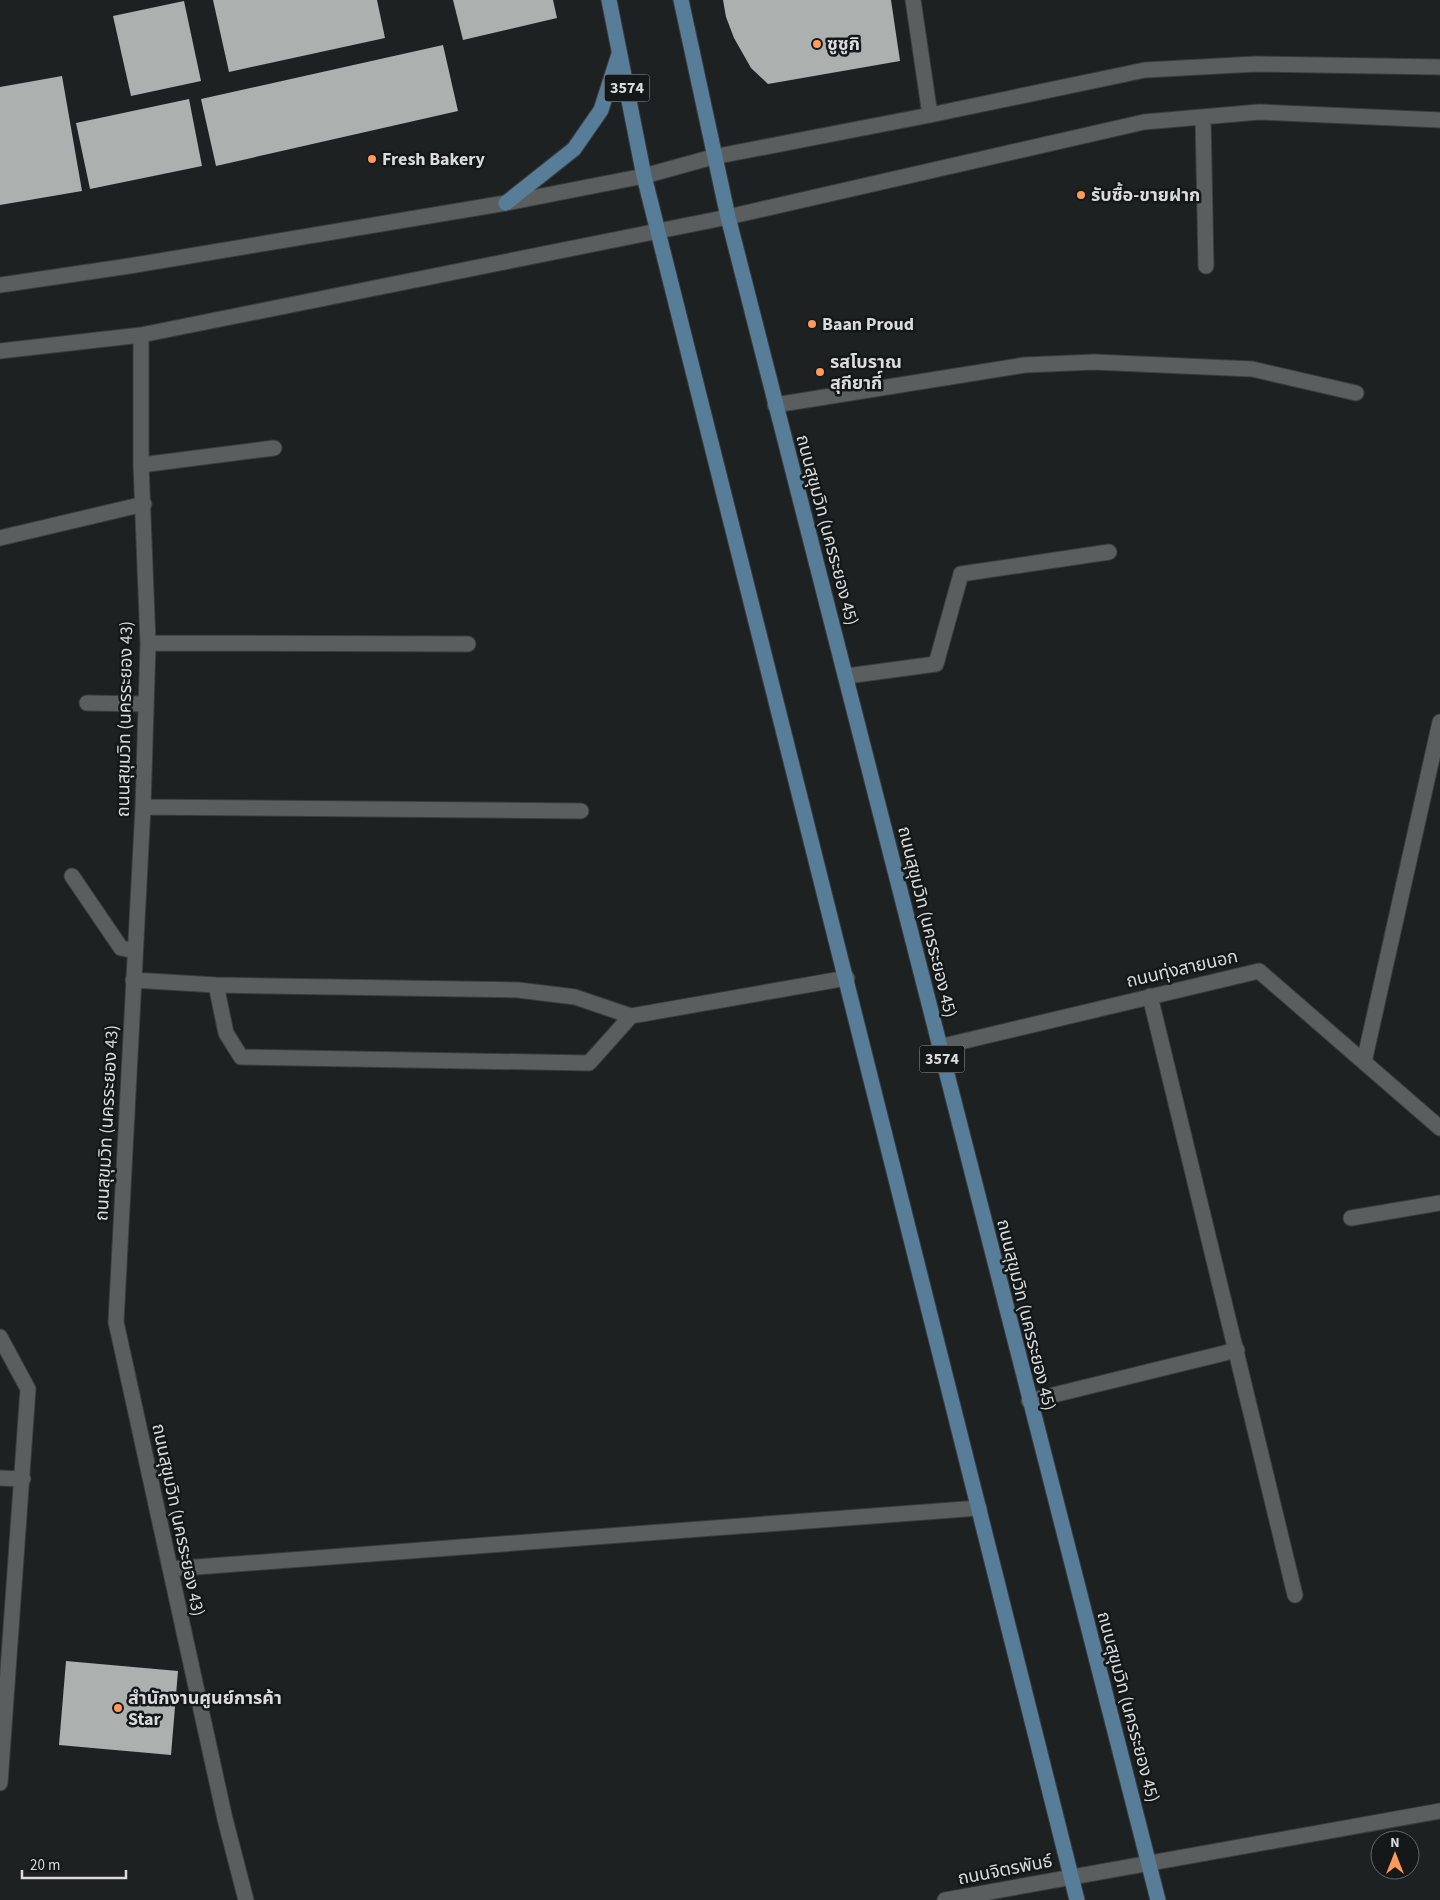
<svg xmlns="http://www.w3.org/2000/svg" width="1440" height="1900" font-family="'Source Sans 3','Noto Sans Thai',sans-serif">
	<rect width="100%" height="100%" fill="#1e2122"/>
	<!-- building -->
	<path fill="#acb0af" d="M213,0H377L385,38L229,72Z
		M453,0H553L557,18L463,40Z
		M723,0H891L900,61L768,84L751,68L734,38L726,17Z
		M184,1L201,81L131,96L113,16Z
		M443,45L458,111L216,166L201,99Z
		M62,76L82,191L0,205V87Z
		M189,99L202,166L90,189L76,123Z
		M66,1661L178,1671L171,1755L59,1745Z"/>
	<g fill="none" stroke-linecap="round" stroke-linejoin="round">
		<!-- minor casing -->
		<g stroke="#3a3c3d" stroke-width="17">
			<path id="minor" d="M913,0L930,115
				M1203,117L1206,266
				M0,285L129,266L506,203L644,176L713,157L930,115L1145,70L1256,64L1440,67
				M141,335V465L148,643L143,807L116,1322L225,1819L246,1900
				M0,351L141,335L728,217L1144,122L1259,112L1440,120
				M775,405L1025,365L1094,362L1252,369L1356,393
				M141,465L274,448
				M0,538L144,504
				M148,643L468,644
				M847,676L936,664L961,574L1109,552
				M87,703L146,704
				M143,807L581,811
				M72,876L121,948L135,951
				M133,980L216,985L518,990L575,997L631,1016L847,978
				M216,985L226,1033L241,1057L589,1063L631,1016
				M1150,996L1295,1595
				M939,1047L1259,971L1440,1128
				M1364,1062L1440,722
				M1351,1218L1440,1203
				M0,1337L28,1389L0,1783
				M1029,1401L1237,1350
				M0,1478L23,1479
				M170,1569L979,1508
				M945,1900L1440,1811"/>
		</g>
		<!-- major casing -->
		<g stroke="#3a3c3d" stroke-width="17">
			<path id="major" d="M609,0L644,176L1077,1900
				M681,0L728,217L1158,1900
				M506,203L574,149L601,110L619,54"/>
		</g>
		<!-- minor -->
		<use href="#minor" stroke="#5b5e5f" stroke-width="15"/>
		<!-- major -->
		<use href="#major" stroke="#577d99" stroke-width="15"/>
	</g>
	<!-- markers -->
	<g fill="#ff9a5b" stroke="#151818" stroke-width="2">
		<circle cx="817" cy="44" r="5"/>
		<circle cx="372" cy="159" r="5"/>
		<circle cx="1081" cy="195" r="5"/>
		<circle cx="812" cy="324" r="5"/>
		<circle cx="820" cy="372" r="5"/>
		<circle cx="118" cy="1708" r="5"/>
	</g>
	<g text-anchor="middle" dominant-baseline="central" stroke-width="5" stroke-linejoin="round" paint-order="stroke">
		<!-- shield labels -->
		<g fill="#151818" stroke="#9ea0a1" stroke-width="1">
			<rect x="604.5" y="74.5" width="45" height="27" rx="4"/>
			<rect x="919.5" y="1045.5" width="45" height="27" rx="4"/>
		</g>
		<g font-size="16" font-weight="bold" fill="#d9dbdc">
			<text x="627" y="88">3574</text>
			<text x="942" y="1059">3574</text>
		</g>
		<!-- poi labels -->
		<g font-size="18" font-weight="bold" fill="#d9dbdc" stroke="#151818" text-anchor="start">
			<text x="827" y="44">ซูซูกิ</text>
			<text x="382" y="159">Fresh Bakery</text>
			<text x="1091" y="195">รับซื้อ-ขายฝาก</text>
			<text x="822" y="324">Baan Proud</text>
			<text x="830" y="362">รสโบราณ<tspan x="830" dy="21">สุกียากี์</tspan></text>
			<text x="128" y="1698">สำนักงานศูนย์การค้า<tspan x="128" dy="21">Star</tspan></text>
		</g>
		<!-- street labels -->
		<g font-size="18" fill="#d9dbdc" stroke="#151818">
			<text transform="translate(827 530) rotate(75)">ถนนสุขุมวิท (นครระยอง 45)</text>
			<text transform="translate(125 719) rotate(-89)">ถนนสุขุมวิท (นครระยอง 43)</text>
			<text transform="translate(927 922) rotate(76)">ถนนสุขุมวิท (นครระยอง 45)</text>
			<text transform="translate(1182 969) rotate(-13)">ถนนทุ่งสายนอก</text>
			<text transform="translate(107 1123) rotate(-87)">ถนนสุขุมวิท (นครระยอง 43)</text>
			<text transform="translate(1026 1315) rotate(76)">ถนนสุขุมวิท (นครระยอง 45)</text>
			<text transform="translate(178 1520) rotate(78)">ถนนสุขุมวิท (นครระยอง 43)</text>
			<text transform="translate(1128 1707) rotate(75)">ถนนสุขุมวิท (นครระยอง 45)</text>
			<text transform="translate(1005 1870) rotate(-11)">ถนนจิตรพันธ์</text>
		</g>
	</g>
	<!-- north arrow -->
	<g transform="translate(1395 1855)"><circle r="24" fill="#151818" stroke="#636666"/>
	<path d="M0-4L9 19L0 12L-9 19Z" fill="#ff9a5b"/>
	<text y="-8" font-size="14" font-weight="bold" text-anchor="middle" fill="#d9dbdc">N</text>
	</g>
	<!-- scale -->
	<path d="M22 1870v8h104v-8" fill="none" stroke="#d9dbdc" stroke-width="2.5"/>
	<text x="30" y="1870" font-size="15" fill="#d9dbdc" stroke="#151818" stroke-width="4" paint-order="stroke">20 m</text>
</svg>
